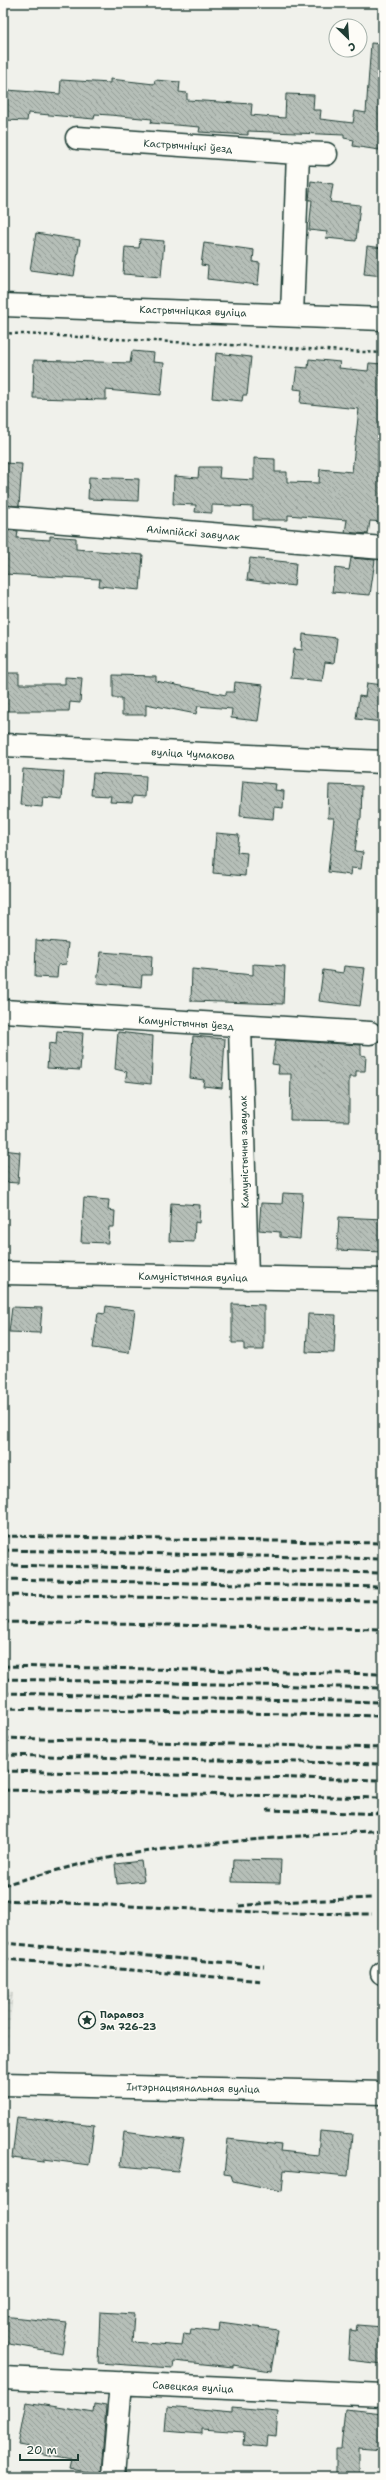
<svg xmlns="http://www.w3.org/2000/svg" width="386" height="2480" font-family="'Shantell Sans',sans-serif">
	<defs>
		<pattern id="industrial-grid" width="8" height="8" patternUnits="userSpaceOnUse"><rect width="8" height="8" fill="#dfe2dc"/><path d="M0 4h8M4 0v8" fill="none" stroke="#bfc3bd"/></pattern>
		<pattern id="building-back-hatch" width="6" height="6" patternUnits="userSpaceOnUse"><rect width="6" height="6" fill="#b6bfb8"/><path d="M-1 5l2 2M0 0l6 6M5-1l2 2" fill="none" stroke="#939c96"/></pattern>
	</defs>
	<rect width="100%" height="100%" fill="#f0f1eb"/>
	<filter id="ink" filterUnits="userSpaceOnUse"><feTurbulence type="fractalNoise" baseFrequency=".025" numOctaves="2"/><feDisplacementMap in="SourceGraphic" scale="8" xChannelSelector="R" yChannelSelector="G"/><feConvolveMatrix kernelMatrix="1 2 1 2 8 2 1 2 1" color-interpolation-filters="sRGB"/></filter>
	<g filter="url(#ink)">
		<!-- industrial -->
		<path fill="url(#industrial-grid)" d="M3,1991L13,1992L7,2049H3Z"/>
		<!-- building -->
		<path fill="url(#building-back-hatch)" stroke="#1f3d34" d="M371,43L383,44V126L379,150L353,146L354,140L344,138V135L248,131V135L199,132L200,127L151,123L152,119L110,115L95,114L94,119L28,113L27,121L5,120L7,90L60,94L61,80L110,83V79L154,84L155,80L180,82L179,92L187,93V100L252,104L251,115L285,118L286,94L314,95L313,110H321L320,119L353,123L355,111L366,113Z
			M311,181L333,184L330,202L360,205L356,241L326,238L327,232L309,230L312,200H309Z
			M36,233L80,240L74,276L30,270Z
			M140,239L164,241L161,277L123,274L125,247L139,248Z
			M204,243L254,250L253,262L260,263L258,285L207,279L208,266L201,265Z
			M367,246L383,248V276L364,274Z
			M132,351L154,353L153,362L164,363L161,395L106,390V400L33,398L34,360L130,363Z
			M216,353L251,357L247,395H243L242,401L212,398Z
			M309,359L340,362L339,368L368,371L369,363L383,364V522L370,521L368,534L345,532L347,520L288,515V520H253V507L212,505V513L195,512L196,505L173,504L174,476L198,478L199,467H220L219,478L254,480V458L275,459V472H287V482L319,483L320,469L352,472L359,409L300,403L302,390L294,389L297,367L308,368Z
			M3,463L22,464L19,506L3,505Z
			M89,477L139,479L138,501L88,499Z
			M3,530L18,531L17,538L50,540V536L76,538V549L143,555L140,590L99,586L100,579L3,574Z
			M250,558L296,563L294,586L247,580Z
			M351,558L375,560L370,595L332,592L335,568L349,570Z
			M303,634L337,638L334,663L325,662L322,681L291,678L294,649L302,650Z
			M3,673H19V684H65V677L82,678L80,703L70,702L69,711H3Z
			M113,675L156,676V681L226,695V692H234L235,682L263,685L258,721L231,718L232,709L198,706L196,714L146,704V715H122V698H113Z
			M367,683L383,685V722L356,719L359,696L365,697Z
			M23,769L64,772L62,799L43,797L42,807L20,805Z
			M93,773L146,776L145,797L133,796L132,803L110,802L111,796L91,795Z
			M243,781L276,784L275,790L284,791L283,808L274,807L273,819L240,816Z
			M329,785L362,786L361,819H359L355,851L363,852L361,869L351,868L350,875L328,872L334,818H328Z
			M216,833L239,835L237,852L247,853L245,876L213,873Z
			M36,940L68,943L66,964L58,965L57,978L35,977Z
			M101,952L152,956L151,975H142L141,987L97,983Z
			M253,964L285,966L283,1004L191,1001L192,969L253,975Z
			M344,966L365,968L360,1006L319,1001L323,970L343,973Z
			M57,1031L83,1033L80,1070L47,1068L49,1043L56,1044Z
			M118,1032L153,1036L151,1084L125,1081L127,1072L115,1069Z
			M193,1036L225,1039L222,1088L203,1086L204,1080L190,1078Z
			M276,1040L361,1045V1055L366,1056L365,1071H356V1077H349V1121L290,1120L291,1074H278L279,1065L272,1064Z
			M3,1150L20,1152L18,1183L3,1182Z
			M283,1193L303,1194L300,1239L280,1237V1232L259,1230L261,1203L282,1204Z
			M84,1198L109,1200L108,1210L115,1211L114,1227H109L108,1243L81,1242Z
			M171,1203L200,1205L199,1223L195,1222L194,1242L169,1241Z
			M339,1217L383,1219L382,1252L337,1250Z
			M232,1304L264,1305V1350H244V1343H232Z
			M106,1306L135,1310L129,1353L93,1348L98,1313L105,1314Z
			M12,1307L42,1308L40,1333L9,1332Z
			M308,1314L336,1315L334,1353L306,1352Z
			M233,1859L281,1860L280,1883L232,1882Z
			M141,1861L144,1881L117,1884L115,1864Z
			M17,2117L94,2126L89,2165L44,2159V2162L12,2158Z
			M320,2131L352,2134L348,2176L284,2170L282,2191L233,2181L231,2175L224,2174L228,2139L281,2145L280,2151L318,2155Z
			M124,2132L184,2140L178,2171L120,2166Z
			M100,2312L134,2314L132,2342L182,2346L184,2333L190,2334L191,2329L219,2332L220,2322L278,2330L271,2371L233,2365V2367L174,2361L173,2368L98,2363Z
			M3,2316L67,2323L62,2353L3,2343Z
			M357,2325L383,2327V2364L348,2360L350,2330L356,2331Z
			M26,2402L93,2413L94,2404L106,2406L101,2474L69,2469L71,2460L29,2452L30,2447L18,2445Z
			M167,2407L232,2413V2408L278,2412L276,2436L268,2435L267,2447L243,2445L244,2432L202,2429V2434L165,2431Z
			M345,2409L383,2413V2450L359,2448V2477H336V2449H341Z"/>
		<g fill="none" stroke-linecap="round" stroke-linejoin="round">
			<!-- minor casing -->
			<g stroke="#1f3d34" stroke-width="25">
				<path id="minor" d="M77,138L298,153L292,315
					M298,153L326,154
					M3,305L383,319
					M3,517L383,548
					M3,745L383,762
					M3,1011L370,1033
					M240,1026L247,1278
					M3,1273L383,1280
					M382,1973H383
					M3,2084L383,2093
					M3,2378L383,2395
					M113,2477L121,2383"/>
			</g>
			<!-- path -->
			<path stroke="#1f3d34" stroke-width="2.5" stroke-dasharray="3 3" stroke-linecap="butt" d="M3,333L383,353"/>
			<!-- minor -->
			<use href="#minor" stroke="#fdfcf7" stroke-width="22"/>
			<!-- rail -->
			<path stroke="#1f3d34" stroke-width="3" stroke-dasharray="6 3" stroke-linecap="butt" d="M3,1536L383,1543
				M3,1550L383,1559
				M3,1565L383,1573
				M3,1579L383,1587
				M3,1595L383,1601
				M3,1622L383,1629
				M3,1666L383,1674
				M3,1679L383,1688
				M3,1693L383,1702
				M3,1708L383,1716
				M3,1738L383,1748
				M3,1755L383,1764
				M3,1771L383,1780
				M3,1790L383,1798
				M267,1810L383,1814
				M3,1885C47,1873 91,1860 136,1853C218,1841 300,1836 383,1830
				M3,1900L277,1913L372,1914
				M239,1906L278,1902L372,1898
				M3,1943L264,1966
				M3,1959L262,1981"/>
		</g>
	</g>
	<!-- icons -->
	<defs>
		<g id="sight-ring" transform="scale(0.9)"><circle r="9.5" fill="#fdfcf7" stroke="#1f3d34" stroke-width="1.5"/><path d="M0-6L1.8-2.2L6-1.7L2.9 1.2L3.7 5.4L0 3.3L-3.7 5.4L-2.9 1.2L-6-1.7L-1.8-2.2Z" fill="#1f3d34"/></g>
	</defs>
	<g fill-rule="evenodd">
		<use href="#sight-ring" x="87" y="2020"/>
	</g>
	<g text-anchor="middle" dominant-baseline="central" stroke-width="3" stroke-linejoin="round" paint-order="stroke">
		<!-- street labels -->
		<g font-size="10" fill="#1f3d34" stroke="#fdfcf7">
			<text transform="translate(188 146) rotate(4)">Кастрычніцкі ўезд</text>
			<text transform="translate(193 311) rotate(2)">Кастрычніцкая вуліца</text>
			<text transform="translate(193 533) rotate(5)">Алімпійскі завулак</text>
			<text transform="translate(193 754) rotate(3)">вуліца Чумакова</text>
			<text transform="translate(186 1023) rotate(4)">Камуністычны ўезд</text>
			<text transform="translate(244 1152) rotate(-91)">Камуністычны завулак</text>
			<text transform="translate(193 1277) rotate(1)">Камуністычная вуліца</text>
			<text transform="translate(193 2088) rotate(1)">Інтэрнацыянальная вуліца</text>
			<text transform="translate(193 2387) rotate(3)">Савецкая вуліца</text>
		</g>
		<!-- poi labels -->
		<g font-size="10" font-weight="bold" fill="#1f3d34" stroke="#fdfcf7" text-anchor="start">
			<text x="100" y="2014">Паравоз<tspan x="100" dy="12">Эм 726-23</tspan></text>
		</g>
	</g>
	<!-- margin -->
	<rect width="386" height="2480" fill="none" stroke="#fdfcf7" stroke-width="16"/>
	<rect x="8" y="8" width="370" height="2464" fill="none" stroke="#1f3d34" stroke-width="1.5" filter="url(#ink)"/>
	<!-- north arrow -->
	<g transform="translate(348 38) rotate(155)"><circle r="19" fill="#fdfcf7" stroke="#a4b0a9"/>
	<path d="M0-3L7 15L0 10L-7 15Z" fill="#1f3d34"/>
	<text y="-6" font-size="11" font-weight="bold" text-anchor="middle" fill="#1f3d34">С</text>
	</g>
	<!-- scale -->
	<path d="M20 2454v6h58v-6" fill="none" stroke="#1f3d34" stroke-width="2"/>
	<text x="26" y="2454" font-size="12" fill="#1f3d34" stroke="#fdfcf7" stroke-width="3" paint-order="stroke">20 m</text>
</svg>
